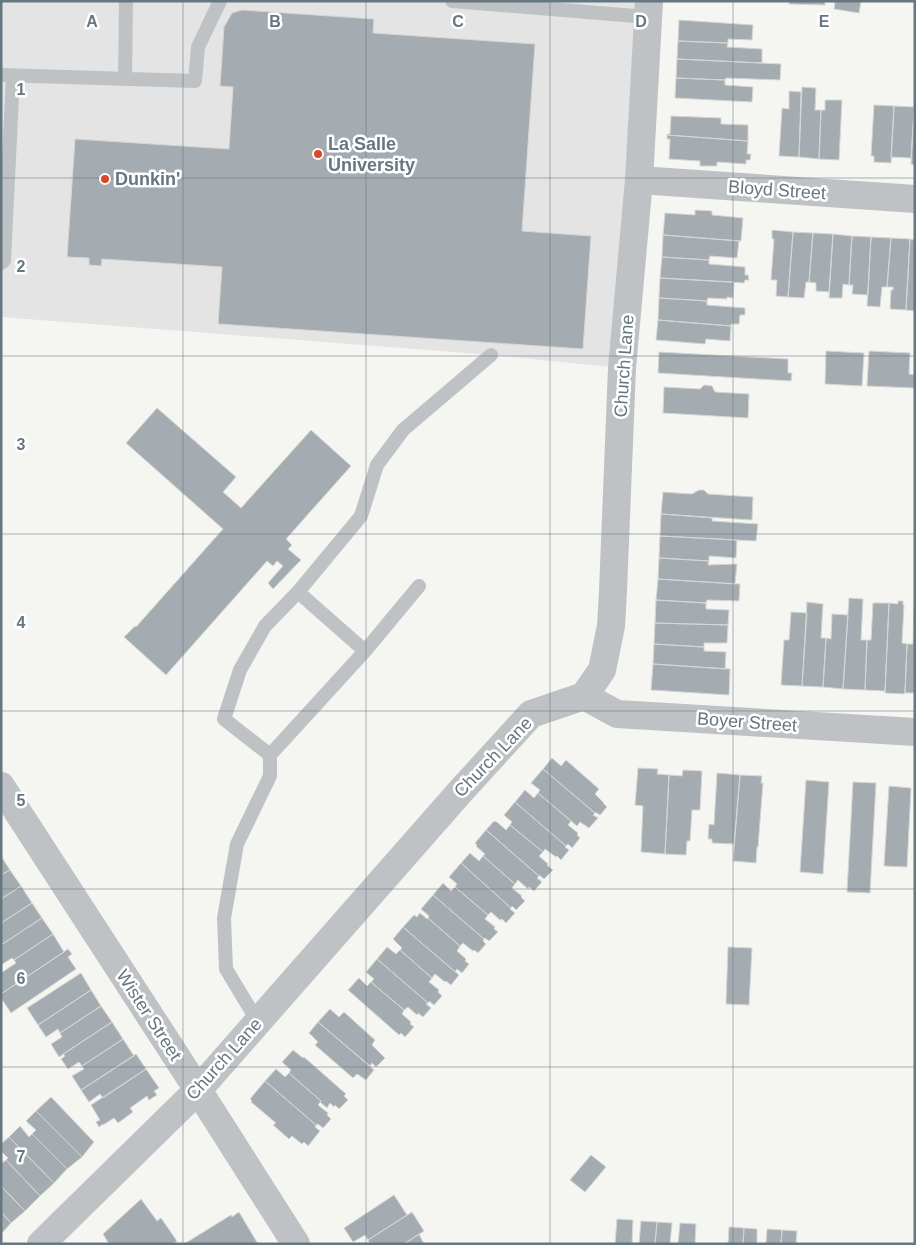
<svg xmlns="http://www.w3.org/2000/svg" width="916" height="1245" viewBox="0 0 916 1245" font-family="Helvetica,sans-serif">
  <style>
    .built { fill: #e3e4e3 }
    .building { fill: #a4acb1; stroke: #d6d6d4 }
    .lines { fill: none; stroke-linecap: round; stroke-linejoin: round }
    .service { stroke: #bec2c5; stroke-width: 14 }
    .minor { stroke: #bec2c5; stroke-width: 28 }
    .grid { fill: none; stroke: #667781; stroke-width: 1; stroke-opacity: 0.55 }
    .poi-dot { fill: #d9482e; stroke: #fff; stroke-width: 2 }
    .labels { text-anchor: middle; stroke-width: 5; stroke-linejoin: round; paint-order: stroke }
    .poi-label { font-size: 18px; font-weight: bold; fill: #667781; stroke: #fff; text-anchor: start }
    .street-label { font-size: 18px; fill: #667781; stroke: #fff }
    .grid-label { font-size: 16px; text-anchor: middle; font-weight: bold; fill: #667781; stroke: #fff; stroke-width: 5; stroke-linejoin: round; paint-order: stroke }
  </style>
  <rect width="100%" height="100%" fill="#f5f5f2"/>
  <!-- built -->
  <path class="built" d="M1,1H645L622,368L491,355L1,317Z"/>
  <!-- building -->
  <path class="building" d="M789,1H825V5L789,4Z
    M835,1H861L859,13L834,9Z
    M242,10L374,19L373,33L535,44L522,231L591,236L583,349L218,324L222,267L102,259L101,266L89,265V258L67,257L75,139L229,149L233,87L220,86L224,27L232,13Z
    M679,20L753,25L752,40L728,39V43L678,41Z
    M678,41L728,43L727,47L762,49V63L677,59Z
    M677,59L781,64L780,80L726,78L725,80L676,78Z
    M676,78L725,80V85L753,87L752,102L675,98Z
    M802,87L816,88L815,110H821L819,159L799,157Z
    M789,91L801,92L799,157L779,156L782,108L789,109Z
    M825,100H842L839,160L819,159L821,110H825Z
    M915,100V165L911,164Z
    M874,105L894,106L891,163L874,162V156H871Z
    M894,106L914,107L911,158L891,157Z
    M671,116L721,118V124L748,125V141L667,135V134H670Z
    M667,135L748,141L747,154H751L750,160H746V164L717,162V166H700V161L669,159L670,139H667Z
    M695,210L712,211V215L743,218L741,241L663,235L665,213L695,215Z
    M772,230L793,232L788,297L776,296L777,280H771L774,239H772Z
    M793,232L813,233L809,282H806L804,298L788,297Z
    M813,233L833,234L829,292L816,291V283L809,282Z
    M833,234L852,236L849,285L843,284L842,298H829Z
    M663,235L739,241L737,258L710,256L709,260L662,257Z
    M852,236L871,237L868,295L852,294L853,285H849Z
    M871,237L891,238L887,287H882L880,307L867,306Z
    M891,238L910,239L906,310L890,309L891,290H893V287H887Z
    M910,239L915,240V311L906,310Z
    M662,257L709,260V264L745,267V275H748L749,280H745L744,283L660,278Z
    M660,278L734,282L733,298L727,297V299L708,298L707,301L659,298Z
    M659,298L707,301V305L745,308V315H740L739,324H731V326L658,320Z
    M658,320L731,326L730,341L706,339L705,344L656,340Z
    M826,351L864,353L862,386L825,384Z
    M869,351L910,353L909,374L915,375V388L867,386Z
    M659,352L788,359V373H792L791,381L658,373Z
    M704,385L712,386L715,392L749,394L748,418L663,413L664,387L700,389Z
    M157,408L236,477L223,492L241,508L311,430L351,466L286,539L292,545L288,549L301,560L273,589L268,583L283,566L277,561L273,566L267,561L166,675L124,637L135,626L136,627L223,529L126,443Z
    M699,490H704L708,494L753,497L752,520L661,514L663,492L692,494Z
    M661,514L712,518V521L758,524L756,541L660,536Z
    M660,536L737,540L736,558L709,556V561L659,558Z
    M659,558L709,561L708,565L737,564L735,584L658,579Z
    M658,579L740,584L739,601L707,600L706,603L656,600Z
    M849,598L863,599L861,640H867L865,690L843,689Z
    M656,600L706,603V609L729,610L728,625L655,623Z
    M898,601H903V605H904L902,643L907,644L905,693L903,694L885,693L889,603L898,604Z
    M807,602L823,604L821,638H826L823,687L802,686Z
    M873,603H889L885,691L865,690L867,640H871Z
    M914,606L915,693H905L907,644H913Z
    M791,612L807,613L802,686L781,685L784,640H789Z
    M832,614L848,615L843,689L823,687L826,638L831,639Z
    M655,623L728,625L727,643H704V647L654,644Z
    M654,644L704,647V651L726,652L725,669L653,664Z
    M653,664L730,669L729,695L651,690Z
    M552,758L561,766L566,760L599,789L595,794L604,803H603L607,807L600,815L595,812V813L543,769Z
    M638,768L658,769L657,774L669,775L665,854L641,852L643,806L635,805Z
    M543,769L595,813L593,815L598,818L589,828L580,822L577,826L538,793L540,790L531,783Z
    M683,770L702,771L700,810H692L690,841H687L686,855L665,854L669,775L682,776Z
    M717,773L740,775L734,844L712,843V839H708L709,824L714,825Z
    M740,775L762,776L761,783H763L758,847H757L756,863L733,861Z
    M806,780L829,782L823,874L800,872Z
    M853,782L876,783L870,893L847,892Z
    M889,786L911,788L907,867L884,866Z
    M525,790L534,798L538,793L571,821L568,825L578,833L577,835L580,838L572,848L568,844L566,846L515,802Z
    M515,802L566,846L565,847L569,850L561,860L557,856L556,857L545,849L543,852L510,825L512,822L504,815Z
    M494,821L496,822H497L506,830L510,825L543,852L539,856L548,864L547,865L553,870L544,879L539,875V876L486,830Z
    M486,830L539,876L537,878L542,882L534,891L529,887L528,889L518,880L515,884L483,856L485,854L476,846L477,845L475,843Z
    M470,853L479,861L483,856L515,884L512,888L522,896L521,897L525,901L516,910L512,906L511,908L461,863Z
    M1,856L10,870L1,875Z
    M461,863L511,908L510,909L515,913L506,923L502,919L500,920L491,912L488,915L455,887L457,884L449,877Z
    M10,870L21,886L1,899V875Z
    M443,883L451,891L455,887L488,915L485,919L495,927L494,929L498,932L489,941L485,938L484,939L433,895Z
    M21,886L32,903L1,923V899Z
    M433,895L484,939L483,941L486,944L478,953L474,950L473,951L463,943L460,946L428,918L429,916L421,909Z
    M32,903L42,918L1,945V923Z
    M420,913L427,919L428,918L460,946L457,951L466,959L465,961L469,964L462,973L457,969L455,972L403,927L414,915L417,917Z
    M42,918L53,934L14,960L12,958L1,965V945Z
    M403,927L459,975L451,985L446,981L445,982L435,974L432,978L400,950L402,948L393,939Z
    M53,934L64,952L1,994V973L16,963L14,960Z
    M387,947L396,954L400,950L432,978L429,982L439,990L438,992L442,996L434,1005L429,1001L428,1003L377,959Z
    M728,947L752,948L749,1005L726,1004Z
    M68,949L72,954L68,957L76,969L11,1013L1,998V994Z
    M377,959L428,1003L426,1004L431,1008L423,1017L418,1013L417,1015L408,1007L404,1010L371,982L374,979L366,972Z
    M81,973L91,990L38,1025L27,1008Z
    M359,978L367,986L371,982L404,1010L402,1014L411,1022L410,1024L414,1027L405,1037L401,1033L399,1035L348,990Z
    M91,990L101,1006L60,1033L58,1029L46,1037L38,1025Z
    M101,1006L112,1022L59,1057L51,1044L62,1037L60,1033Z
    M330,1009L339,1017L344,1012L375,1040L372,1045L385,1058L376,1067L372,1063L370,1066L318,1022Z
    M112,1022L123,1039L82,1066L79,1062L68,1069L61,1059L65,1056L63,1054Z
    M318,1022L374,1070L366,1080L357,1074L353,1078L315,1045L318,1042L309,1033Z
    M123,1039L134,1056L81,1090L72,1076L84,1069L82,1066Z
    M293,1050L303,1058L304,1057L346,1094L344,1096L348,1100L339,1109L335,1105L334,1107L330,1103L327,1108L320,1102L321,1101L289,1073L291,1070L282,1062Z
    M136,1054L146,1069L103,1098L100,1094L89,1102L81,1090Z
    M146,1069L159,1088L154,1091L157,1095L149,1100L147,1096L130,1108L133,1112L118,1123L114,1118L103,1125V1124L99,1127L96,1122L100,1120L91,1105Z
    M276,1069L285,1077L289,1073L321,1101L318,1105L328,1113L327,1115L331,1119L323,1128L318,1124L316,1125L265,1081Z
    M265,1081L316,1125L315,1127L320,1131L308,1146L304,1142L302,1144L292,1136L289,1139L273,1125L276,1123L251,1102L252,1101L250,1099Z
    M51,1097L94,1142L82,1157L36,1111Z
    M36,1111L82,1157L67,1169L32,1134L36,1130L26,1121Z
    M20,1126L29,1137L32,1134L67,1169L54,1183L9,1137Z
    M9,1137L54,1183L40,1196L6,1160L8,1158L1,1151V1144Z
    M591,1155L606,1167L585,1192L570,1180Z
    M6,1160L40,1196L25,1211L1,1186V1162L2,1163Z
    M1,1186L25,1211L11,1223L1,1212Z
    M394,1195L407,1215L368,1240L365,1235L353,1242L344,1228Z
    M141,1199L157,1221L161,1218L177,1241L173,1244H109L103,1234Z
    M1,1212L11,1223L1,1234Z
    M239,1212L258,1244H184L231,1215L232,1217Z
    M412,1212L424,1231L404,1244H370L368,1240Z
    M617,1219L633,1220L632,1244H615Z
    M641,1221L657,1222L655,1244H639Z
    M657,1222L672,1223L670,1244H655Z
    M680,1223L696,1224L695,1244H678Z
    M729,1227L744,1228L743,1244H728Z
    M744,1228L757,1229V1244H743Z
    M767,1229L782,1230L781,1244H766Z
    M782,1230L797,1231L796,1244H781Z
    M419,1234L424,1244H404Z"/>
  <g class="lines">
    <!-- service -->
    <path class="service" d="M452,1L648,17
      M1,75L195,81L198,47L220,1
      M125,79L126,1
      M1,263L4,261L13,76
      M298,592L265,626L240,670L224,719L270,755L365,651L298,592L361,516L377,465L403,430L491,355
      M365,651L419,586
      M258,1022L226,969L224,918L237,844L270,776V755"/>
    <!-- minor -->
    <path class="minor" d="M639,180L915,199
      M584,696L617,714L915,732
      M1,786L198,1090L296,1244
      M41,1244L198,1090L459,793L531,714L584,696L602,670L611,626L613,591L622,368L639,180L649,1"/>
  </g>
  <!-- grid -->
  <path class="grid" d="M183,1V1244M366,1V1244M550,1V1244M733,1V1244M1,178H915M1,356H915M1,534H915M1,711H915M1,889H915M1,1067H915"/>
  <!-- markers -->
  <g class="poi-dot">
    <circle cx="318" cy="154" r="5"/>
    <circle cx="105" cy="179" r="5"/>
  </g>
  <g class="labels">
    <!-- poi labels -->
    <g class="poi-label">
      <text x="328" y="150">La Salle<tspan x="328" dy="21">University</tspan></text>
      <text x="115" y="185">Dunkin'</text>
    </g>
    <!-- street labels -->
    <g class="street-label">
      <text transform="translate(777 190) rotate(4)" y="6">Bloyd Street</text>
      <text transform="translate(624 366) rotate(-86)" y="6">Church Lane</text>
      <text transform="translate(747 722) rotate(4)" y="6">Boyer Street</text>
      <text transform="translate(493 757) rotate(-46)" y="6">Church Lane</text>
      <text transform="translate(149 1015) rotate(57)" y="6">Wister Street</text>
      <text transform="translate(224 1059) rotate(-48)" y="6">Church Lane</text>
    </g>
  </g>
  <g class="grid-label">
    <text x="92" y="27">A</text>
    <text x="275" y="27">B</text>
    <text x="458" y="27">C</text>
    <text x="641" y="27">D</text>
    <text x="824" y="27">E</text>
    <text x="21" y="95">1</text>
    <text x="21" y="272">2</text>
    <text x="21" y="450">3</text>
    <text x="21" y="628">4</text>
    <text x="21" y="806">5</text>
    <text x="21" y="984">6</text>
    <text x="21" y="1162">7</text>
  </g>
  <!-- border -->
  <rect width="916" height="1245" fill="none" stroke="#667781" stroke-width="5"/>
</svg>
